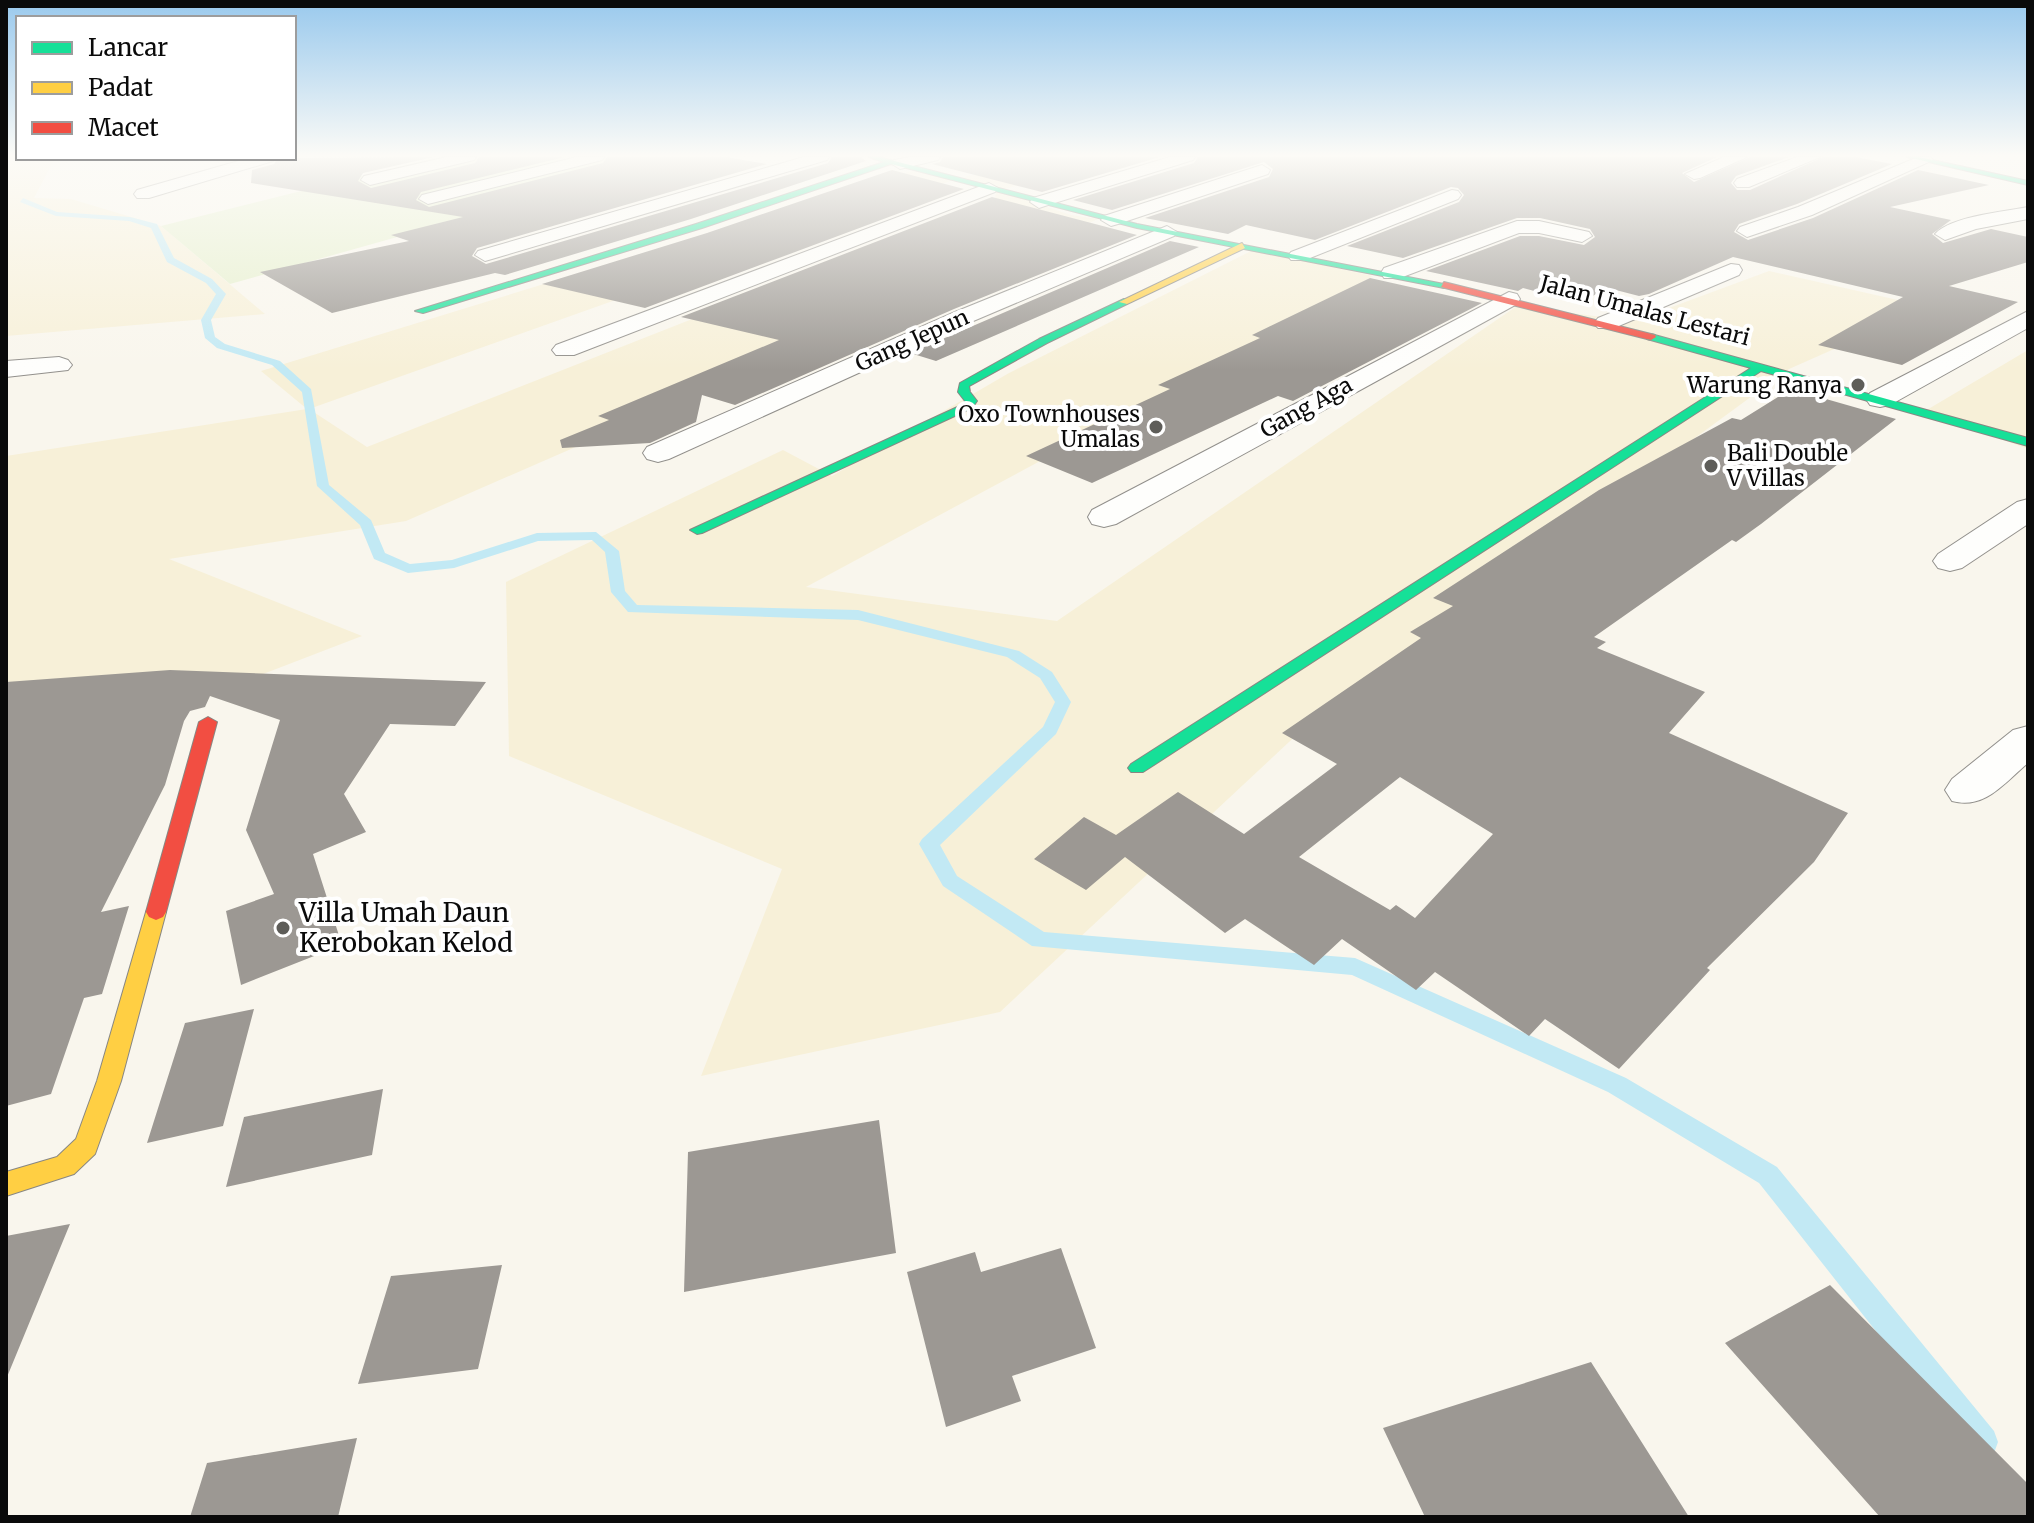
<svg xmlns="http://www.w3.org/2000/svg" width="2034" height="1523" viewBox="0 0 2034 1523" font-family="Merriweather,serif">
  <style>
    .farmland { fill: #f7f0d8; fill-rule: evenodd }
    .green { fill: #e5efcc }
    .lines { fill: none; stroke-linecap: round; stroke-linejoin: round }
    .stream { fill: #c2e9f4; fill-rule: evenodd }
    .building { fill: #9c9893; fill-rule: evenodd }
    .street-casing { stroke: #92908c; stroke-width: 2 }
    .fast-casing { stroke: #888783; stroke-width: 2 }
    .slow-casing { stroke: #888783; stroke-width: 2 }
    .jam-casing { stroke: #888783; stroke-width: 2 }
    .street { fill: #fefefc; fill-rule: evenodd }
    .fast { fill: #16e098; fill-rule: evenodd }
    .slow { fill: #ffcf43; fill-rule: evenodd }
    .jam { fill: #f24e42; fill-rule: evenodd }
    .poi-dot { fill: #5e5d59; stroke: #fff; stroke-width: 3 }
    .labels { text-anchor: middle; stroke-width: 8; stroke-linejoin: round; paint-order: stroke }
    .far-street-label { font-size: 22px; fill: #0a0a0a; stroke: #fff }
    .far-poi-label { font-size: 22px; fill: #0a0a0a; stroke: #fff; text-anchor: end }
    .poi-label { font-size: 26px; fill: #0a0a0a; stroke: #fff; text-anchor: start }
  </style>
  <rect width="100%" height="100%" fill="#f9f6ed"/>
  <!-- farmland -->
  <path class="farmland" d="M6,157L55,158L34,198L71,199L161,226L265,314L6,336Z
    M1038,157H1118L998,191L1071,215L1098,219L406,521L169,559L362,636L206,696L6,710V456L307,409L261,371L915,170L953,180ZM953,180L996,192L995,200L367,447L309,409Z
    M1253,250L1373,276L1133,411L806,587L1057,621L1517,306L1634,321L1769,271L1929,307L1789,369L1319,714L1000,1012L701,1076L782,869L509,756L506,582L783,450L832,476L1009,373Z
    M2028,350V449L1925,411Z"/>
  <!-- green -->
  <path class="green" d="M438,157H682L230,284L161,226Z"/>
  <g class="lines">
    <!-- stream -->
    <path class="stream" d="M23,198L57,212L130,217L157,224L174,258L212,279L226,294L211,320L215,337L225,344L280,361L311,389L329,485L371,520L385,553L410,564L452,560L537,533L596,532L619,551L625,591L637,605L858,610L1019,651L1052,672L1071,702L1056,734L940,845L957,876L1044,932L1355,958L1626,1078L1777,1167L1994,1431L1998,1442L1994,1453L1983,1457L1972,1453L1759,1183L1608,1092L1352,975L1032,946L943,886L919,844L922,839L1043,727L1055,702L1040,678L1007,657L858,620L628,612L611,592L605,552L592,540L538,541L454,568L408,573L374,559L360,525L317,486L302,392L272,365L217,348L205,338L201,320L216,294L206,283L167,262L151,228L129,221L56,216L20,202Z"/>
  </g>
  <!-- building -->
  <path class="building" d="M434,157L363,173L358,181L371,188L475,163L479,157H565L421,192L416,200L429,207L603,163L607,157H726L767,164L477,248L472,256L486,264L828,163L832,157H861L866,161L691,219L505,275L495,273L332,313L260,272L409,241L391,235L463,217L251,183L252,170L274,164L278,158Z
    M943,157H1160L1042,192L932,164L940,162Z
    M1198,157H1717L1682,173L1694,182L1750,157H1789L1736,176L1731,183L1737,190H1750L1823,157H1856L1892,164L1797,204L1739,224L1734,232L1748,240L1813,218L1918,170L1989,185L1890,207L1951,220L1932,234L1943,243L1991,229L2028,237V262L1949,286L2018,302L1902,365L1818,345L1903,297L1733,257L1649,294L1639,296L1608,288L1579,303L1523,288L1518,291L1426,271L1520,236H1539L1584,245L1595,237L1590,229L1540,218H1517L1403,258L1347,246L1459,202L1464,195L1458,188L1451,187L1315,240L1246,225L1228,234L1145,218L1269,177L1273,169L1264,162L1112,210L1073,200L1194,163Z
    M892,170L964,189L645,308L542,284L707,233Z
    M992,197L1137,235L954,309L735,405L702,395L696,422L650,443L562,448L560,440L609,420L598,416L779,340L681,317Z
    M1170,241L1199,247L936,361L910,353Z
    M1370,278L1482,303L1293,401L1278,396L1092,483L1026,456L1170,389L1158,385L1260,338L1252,335Z
    M1791,389L1896,419L1761,524L1736,542L1732,540L1594,637L1606,642L1597,648L1705,692L1669,733L1848,813L1814,862L1707,968L1710,970L1619,1069L1545,1019L1529,1036L1435,972L1416,990L1342,939L1314,965L1245,919L1225,933L1125,857L1086,890L1034,859L1084,817L1116,835L1178,792L1244,834L1337,764L1282,733L1421,638L1410,632L1453,606L1433,598L1599,490L1732,418L1741,420ZM1400,777L1493,834L1415,918L1396,905L1390,910L1299,857Z
    M170,670L486,682L455,726L390,724L344,794L366,832L313,854L342,945L241,985L226,911L274,894L246,830L280,720L210,696L205,707L190,711L184,721L165,785L101,912L129,906L102,994L84,998L51,1094L6,1106V682Z
    M254,1009L223,1126L147,1143L185,1023Z
    M383,1089L372,1155L226,1187L244,1117Z
    M879,1120L896,1253L684,1292L688,1152Z
    M70,1224L7,1377L6,1376V1236Z
    M1061,1248L1096,1348L1012,1376L1021,1401L946,1427L907,1272L975,1252L981,1272Z
    M502,1265L478,1369L358,1384L391,1276Z
    M1830,1285L2028,1484V1517H1880L1725,1343Z
    M1591,1362L1689,1517H1425L1383,1428Z
    M357,1438L338,1517H190L207,1463Z"/>
  <g class="lines">
    <!-- street casing -->
    <g class="street-casing">
      <path id="street" d="M447,157H476L474,160L370,185L361,180L364,176Z
        M577,157H604L602,160L428,204L419,199L422,195Z
        M804,157H829L827,160L492,259L485,261L475,255L478,251Z
        M910,157H940L938,160L900,169L892,164L894,160Z
        M1170,157H1195L1193,160L1045,206L1039,208L1030,202L1033,198Z
        M1724,157H1747L1700,178L1694,179L1685,174Z
        M1797,157H1820L1749,187H1737L1734,183L1737,179Z
        M1918,157H1931L1933,160L1812,215L1747,237L1737,231L1740,227L1798,207Z
        M249,158H275L273,161L149,198H137L134,194L137,190Z
        M1262,165L1270,170L1268,174L1118,224L1111,226L1101,220L1104,216Z
        M989,183L998,188L995,192L574,355H556L552,350L556,345Z
        M1452,190L1458,191L1461,195L1458,199L1305,260H1291L1288,256L1291,252Z
        M2028,207V219L1976,229L1945,240L1935,234C1951,216 2004,212 2028,207Z
        M1517,221H1539L1589,232L1592,236L1582,242L1539,233H1519L1400,278H1384L1381,273L1384,268Z
        M1167,226L1177,232L1174,236L971,322L669,459L658,462L647,459L643,453L647,447L955,312Z
        M1731,264L1739,265L1742,270L1739,275L1614,328H1598L1594,323L1598,318Z
        M1509,292L1517,294L1520,299L1517,304L1116,524L1104,527L1092,524L1088,517L1092,510Z
        M2028,311V328L1890,405L1880,407L1870,405L1866,399L1870,393Z
        M59,357L68,360L72,365L68,370L6,377V361Z
        M2028,499V524L1962,568L1950,571L1938,568L1933,561L1938,554L2017,502Z
        M2028,726V763C2004,783 1985,810 1952,801L1945,790L1952,779L2013,730Z"/>
    </g>
    <!-- fast casing -->
    <g class="fast-casing">
      <path id="fast" d="M869,157H879L1137,224L1449,285L1444,288L1137,228L891,164L702,228L423,313L415,311L696,224L884,162Z
        M1907,157H1919L2028,181V185Z
        M1124,299L1127,300V304L1047,343L969,386L970,392L977,401L972,408L702,533L697,534L690,530L964,404L965,401L958,392L960,383L1039,339Z
        M1651,334L2028,438V446L1761,371L1143,772H1131L1128,768L1131,764L1751,368L1647,339V335Z"/>
    </g>
    <!-- slow casing -->
    <g class="slow-casing">
      <path id="slow" d="M1242,243L1245,248L1127,304L1119,302Z
        M156,904L163,907L166,912L121,1081L95,1154L74,1174L6,1196V1172L57,1157L76,1139L97,1081L146,912L149,907Z"/>
    </g>
    <!-- jam casing -->
    <g class="jam-casing">
      <path id="jam" d="M1444,282L1655,335L1656,337L1651,340L1441,287Z
        M208,717L217,722L166,912L163,917L156,920L149,917L146,912L199,722Z"/>
    </g>
    <!-- street -->
    <use href="#street" class="street"/>
    <!-- fast -->
    <use href="#fast" class="fast"/>
    <!-- slow -->
    <use href="#slow" class="slow"/>
    <!-- jam -->
    <use href="#jam" class="jam"/>
  </g>
  <!-- sky -->
  <linearGradient id="sky" x2="0" y2="1"><stop stop-color="#99c9ed"/><stop offset="0.42" stop-color="#fcfbf7"/><stop offset="1" stop-color="#fcfbf7" stop-opacity="0"/></linearGradient>
  <rect width="2034" height="370" fill="url(#sky)"/>
  <!-- markers -->
  <g class="poi-dot">
    <circle cx="1858" cy="385" r="8"/>
    <circle cx="1156" cy="427" r="8"/>
    <circle cx="1711" cy="466" r="8"/>
    <circle cx="283" cy="928" r="8"/>
  </g>
  <g class="labels">
    <!-- far-street labels -->
    <g class="far-street-label">
      <text transform="translate(1645 310) rotate(15)" y="8">Jalan Umalas Lestari</text>
      <text transform="translate(912 340) rotate(-24)" y="8">Gang Jepun</text>
      <text transform="translate(1306 407) rotate(-29)" y="8">Gang Aga</text>
    </g>
    <!-- far-poi labels -->
    <g class="far-poi-label">
      <text x="1842" y="393">Warung Ranya</text>
      <text x="1140" y="422">Oxo Townhouses<tspan x="1140" dy="25">Umalas</tspan></text>
      <text x="1727" y="461" text-anchor="start">Bali Double<tspan x="1727" dy="25">V Villas</tspan></text>
    </g>
    <!-- poi labels -->
    <g class="poi-label">
      <text x="299" y="922">Villa Umah Daun<tspan x="299" dy="30">Kerobokan Kelod</tspan></text>
    </g>
  </g>
  <!-- border -->
  <rect width="2034" height="1523" fill="none" stroke="#0a0a0a" stroke-width="16"/>
  <!-- legend -->
  <rect x="16" y="16" width="280" height="144" fill="#ffffff" stroke="#9d9d9d" stroke-width="2"/>
  <rect x="32" y="42" width="40" height="12" fill="#16e098" stroke="#9d9d9d" stroke-width="2"/>
  <text x="88" y="56" font-size="24" fill="#0a0a0a">Lancar</text>
  <rect x="32" y="82" width="40" height="12" fill="#ffcf43" stroke="#9d9d9d" stroke-width="2"/>
  <text x="88" y="96" font-size="24" fill="#0a0a0a">Padat</text>
  <rect x="32" y="122" width="40" height="12" fill="#f24e42" stroke="#9d9d9d" stroke-width="2"/>
  <text x="88" y="136" font-size="24" fill="#0a0a0a">Macet</text>
</svg>
